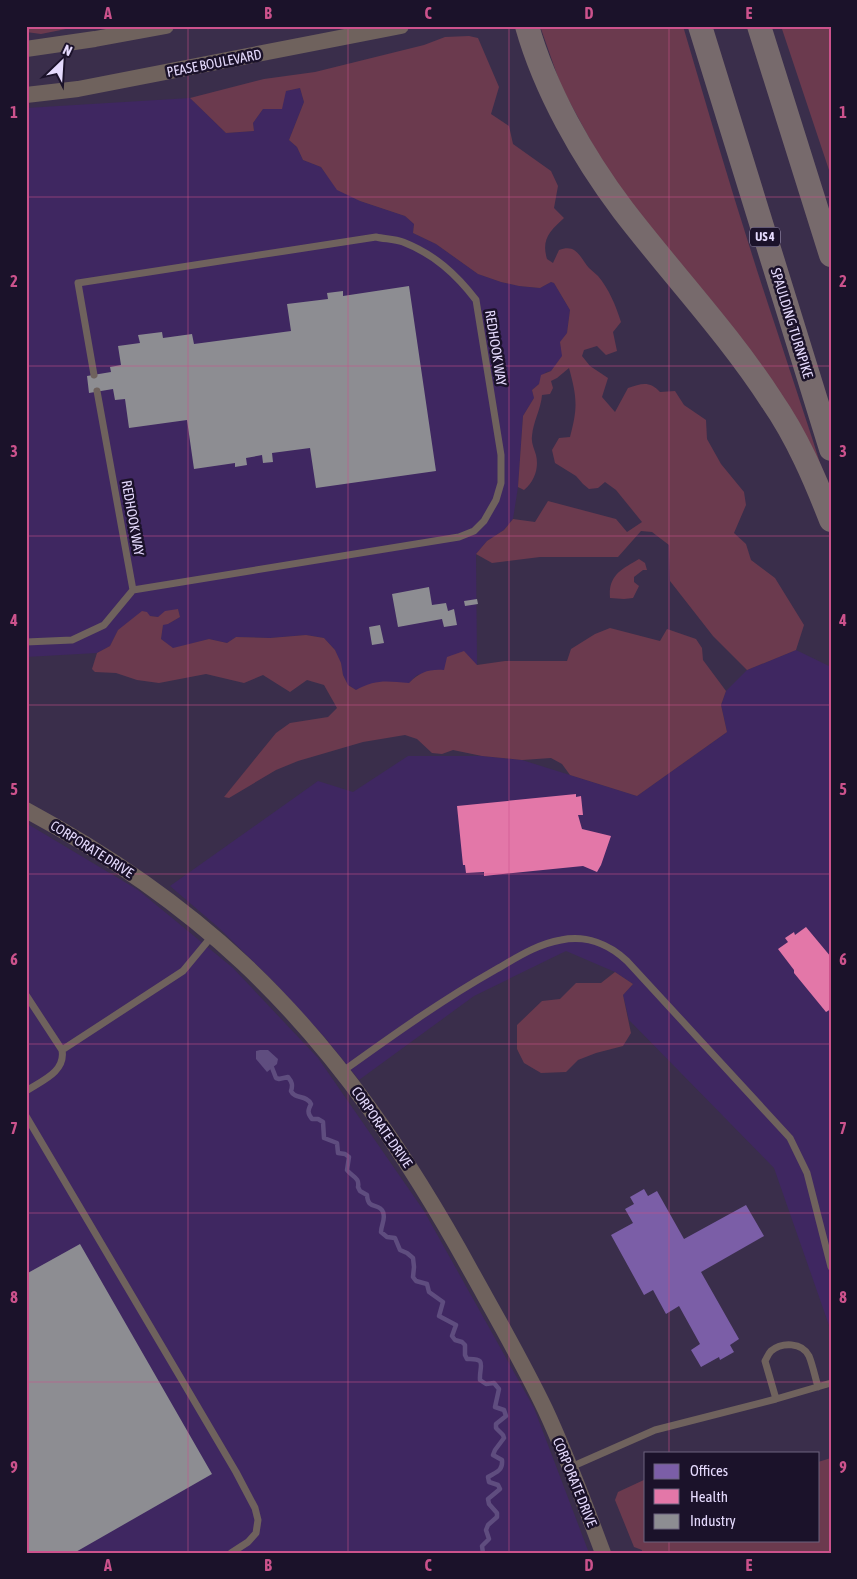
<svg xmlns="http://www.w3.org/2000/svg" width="857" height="1579" viewBox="0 0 857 1579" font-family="'Asap Condensed',sans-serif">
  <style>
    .built { fill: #3f2761 }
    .green { fill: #6b3a4e }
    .water { fill: #5f4d7f }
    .offices { fill: #7b5ea7 }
    .health { fill: #e377a8 }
    .industry { fill: #8d8d92 }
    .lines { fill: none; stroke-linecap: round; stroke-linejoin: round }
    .stream { stroke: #5f4d7f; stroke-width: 4.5 }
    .service { stroke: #6f625d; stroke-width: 7 }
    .tertiary { stroke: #6f625d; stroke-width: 16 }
    .motorway { stroke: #776a6c; stroke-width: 24 }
    .grid { fill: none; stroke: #cc528c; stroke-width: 1; stroke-opacity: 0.55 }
    .labels { text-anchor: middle; stroke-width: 5; stroke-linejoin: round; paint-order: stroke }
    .shield { fill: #1b122a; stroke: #a89ebe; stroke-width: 1 }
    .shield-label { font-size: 12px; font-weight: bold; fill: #e5dafd }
    .street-label { font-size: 14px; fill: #e5dafd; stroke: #1b122a }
    .neatline { fill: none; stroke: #cc528c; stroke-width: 2 }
    .grid-label { font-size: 16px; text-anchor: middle; font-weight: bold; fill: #cc528c }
  </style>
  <rect width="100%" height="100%" fill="#3a2e4b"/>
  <!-- built -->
  <path class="built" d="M300,88L304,102L289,140L297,147L303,160L321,167L325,173L360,201L405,216L414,224L413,233L436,244L478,274L501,282L519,286L540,288L551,282L554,283L570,310L567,333L560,343L563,356L551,371L546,372L539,384L532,390L534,398L523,416L518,487L513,519L504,530L487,541L476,554L477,665L417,675L409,683L356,690L348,685L343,675L340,663L335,650L324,638L306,635L270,638L236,637L227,643L209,639L173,649L161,639L163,624H168L180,617L178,609L158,617L150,616L118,630L110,646L97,653L26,657V108L190,98L226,133L254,131L253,123L263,109L286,91Z
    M796,650L829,666L831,668V1331L774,1168L629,1020L623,995L633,984L615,972L566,951L474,996L359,1080L326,1039L273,981L219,928L170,886L318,781L353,792L408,756H482L522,760L637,796L727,732L721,705L726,691L747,670Z
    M26,823L138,890L233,968L318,1058L424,1211L534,1408L589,1553H26Z"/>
  <!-- green -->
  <path class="green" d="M26,26H81L41,34L26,32Z
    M540,26H683C713,128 743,230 777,331C793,381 810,430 825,479L614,184L561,86Z
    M781,26H831V176Z
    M469,36L478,38L499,87L491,114L509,126L513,144L551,171L558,186L554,208L564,218C550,231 541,239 547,259L553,263L559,250C577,243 580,258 589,268C592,271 595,273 598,276C609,289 616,306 621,322L613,332L617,351L606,355L597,346L584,350L582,356L590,366L608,378L602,397L615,412L628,388C642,383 650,381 660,392L675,391L684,405L706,420L707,439L721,464L744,492L746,505L734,533L746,544L751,560L775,578L804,625L796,650L747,670L713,636L670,581L669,545L652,532L641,531L618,557H540L492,563L476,554L487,541L504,530L513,519L535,522L548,501L616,519L627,532L642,522L616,490L605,482L598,488L589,489L583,484L576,476L555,463L552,450L559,438L570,437C578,408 577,397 569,368L557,378L551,381L553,388L550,394L542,395C541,409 533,422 532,436C531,443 534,448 536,455C539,467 535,481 524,490L518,487L523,416L534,398L532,390L539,384L541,375L551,371L562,356L560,342L567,333L570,310L554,283L551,282L540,288L519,286L501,282L478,274L436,244L413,233L414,224L405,216L360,201L337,190L321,167L303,160L297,147L289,140L304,102L300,88L286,91L282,109H263L253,123L254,131L226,133L190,98L264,79L315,72L424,45L445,37Z
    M639,559L645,563L647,570H643L634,577V582L639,586L633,598L624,599L610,598C608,575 622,569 639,559Z
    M178,609L180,617L168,624L163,625L161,639L173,648L209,639L227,643L236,637L270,638L306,635L324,638L335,650L341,663L343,675L348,685L356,690C375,679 387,681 409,683C420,672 429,669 444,670L447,657L464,651L477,665L505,661H567L571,649L595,634L610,628L660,641L667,629L696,639L702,648L703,660L726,691L721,705L727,732L637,796L570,775L562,764L551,758L522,760L482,756L453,750L442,754L432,753L417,739L405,735L363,742L298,761L276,770L229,798L224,797L276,733L290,723L328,717L337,708L324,685L307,680L290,692L263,675L244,683L206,674L159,683L137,680L116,673L95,672L92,669L97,653L110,646L118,630L142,611L147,612L150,616L158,617L165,611Z
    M615,972L633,984L623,995L631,1033L623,1046L596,1053L578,1060L566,1072L541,1073L524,1063L517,1049V1025L542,1001L560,999L576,983H601Z
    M831,1458V1553H642V1550L634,1547L615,1500L618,1492L646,1479V1540H818V1462Z"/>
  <!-- water -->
  <path class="water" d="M260,1050H268L278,1059L277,1064L267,1072L256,1059V1051Z"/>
  <!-- offices -->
  <path class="offices" d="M644,1189L648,1196L657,1191L684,1239L746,1205L764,1236L701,1272L739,1339L730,1345L734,1352L720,1360L719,1357L701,1367L691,1350L700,1344L679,1306L666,1314L653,1290L644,1295L611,1235L633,1223L625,1209L634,1204L630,1197Z"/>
  <!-- health -->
  <path class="health" d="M576,794V797L581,796L583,815H578L582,829L611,836L601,865L597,872L583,866L484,876V872L466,873L465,865H463L457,806Z
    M806,927L831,957V1009L826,1012L794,973V970L778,949L788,942L785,938L794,932L795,935Z"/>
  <!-- industry -->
  <path class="industry" d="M409,286L436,471L316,488L310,448L272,453L273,462L263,463L262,455L246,458L247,465L235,467V463L194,469L187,420L129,428L125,399L115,400L113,389L89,393L87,376L111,372L110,367L121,365L118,346L140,343L138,335L162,332L163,338L192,334L194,344L291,331L287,304L328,299L327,293L343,291V296Z
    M429,587L432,605L446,603L448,611L454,609L457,625L444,627L442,619L398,627L392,594Z
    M477,599L478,604L465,606L464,601Z
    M380,625L384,643L372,645L369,627Z
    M80,1244L212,1474L74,1553H26V1274Z"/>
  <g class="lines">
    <!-- stream -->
    <path class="stream" d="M271,1065L276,1078L279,1079L288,1077C292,1082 293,1085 291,1091C295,1100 306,1094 311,1104C308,1110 307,1113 312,1119H318L323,1122L324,1138L337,1143L338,1153L345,1154L349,1157L347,1170C352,1177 360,1177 358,1187L360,1191L367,1195C368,1211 379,1202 383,1212C386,1219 381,1225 381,1232L387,1237L395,1238L400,1250L407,1253L413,1258L414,1267L413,1277L416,1281L427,1284L429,1292L443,1302L439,1316L456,1325L452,1336L455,1340L462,1342L465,1345V1355L467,1359C488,1358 479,1366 480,1380L486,1384L494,1383L499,1389L495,1407L504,1410L506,1416L496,1424V1428L503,1435L504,1438L495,1450L493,1455L502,1460C503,1471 496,1472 488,1477L489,1482L498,1485L500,1489L488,1499L489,1504L497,1513V1517L488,1525L486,1530L489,1539L482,1546L483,1553"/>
    <!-- service -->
    <path class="service" d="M97,391L133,590
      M26,642L72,640L104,625L133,590L459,537L474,531L484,521L496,500L501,483V455L476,300C456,274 434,254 403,242C394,239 384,239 376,237L78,283L94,375
      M26,995L62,1050C66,1072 41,1081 26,1091
      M62,1050L183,971L212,936
      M343,1071C393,1035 442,1000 495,970C516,958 537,944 561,940C586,935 609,944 627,961L790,1138L807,1173L831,1267
      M26,1116L176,1370L236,1472L255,1508L258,1520L256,1533L248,1542L231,1553
      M776,1399L765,1361C767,1358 768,1354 771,1351C782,1342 802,1342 809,1356C813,1366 815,1377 818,1387
      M571,1467L655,1430L776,1399L831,1383"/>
    <!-- tertiary -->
    <path class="tertiary" d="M26,49L95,39L166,26
      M26,95L78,89L401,26
      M26,810C104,852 178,902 243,963C338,1052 410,1160 472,1273C497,1318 523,1363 545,1409C567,1456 585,1505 603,1553"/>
    <!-- motorway -->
    <path class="motorway" d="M527,26C545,90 583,157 623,210C672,274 728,333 772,401C797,437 815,479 831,520
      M700,26L831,449
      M759,26L831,255"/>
  </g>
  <!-- grid -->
  <path class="grid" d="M188,26V1553M348,26V1553M509,26V1553M669,26V1453M26,197H831M26,366H831M26,536H831M26,705H831M26,874H831M26,1044H831M26,1213H831M26,1382H831M669,1540V1553"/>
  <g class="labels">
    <!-- shield labels -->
    <rect class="shield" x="750" y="227.5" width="30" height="19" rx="4"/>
    <g class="shield-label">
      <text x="765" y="241">US 4</text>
    </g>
    <!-- street labels -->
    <g class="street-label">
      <text transform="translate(214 63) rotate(-11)" y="5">PEASE BOULEVARD</text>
      <text transform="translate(792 323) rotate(73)" y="5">SPAULDING TURNPIKE</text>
      <text transform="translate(496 348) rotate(81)" y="5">REDHOOK WAY</text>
      <text transform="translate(133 518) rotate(80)" y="5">REDHOOK WAY</text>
      <text transform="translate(92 849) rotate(32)" y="5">CORPORATE DRIVE</text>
      <text transform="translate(382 1127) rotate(55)" y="5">CORPORATE DRIVE</text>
      <text transform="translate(575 1482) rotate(68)" y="5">CORPORATE DRIVE</text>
    </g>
  </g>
  <!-- border -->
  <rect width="857" height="1579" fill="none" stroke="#1b122a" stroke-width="55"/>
  <!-- legend -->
  <rect x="644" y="1452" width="175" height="90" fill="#1b122a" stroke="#6c627e"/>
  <rect x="654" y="1464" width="25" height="15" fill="#7b5ea7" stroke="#6c627e"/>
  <text x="690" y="1476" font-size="15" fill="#e5dafd">Offices</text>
  <rect x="654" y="1489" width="25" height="15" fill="#e377a8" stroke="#6c627e"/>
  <text x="690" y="1502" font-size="15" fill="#e5dafd">Health</text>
  <rect x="654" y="1514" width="25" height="15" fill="#8d8d92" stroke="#6c627e"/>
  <text x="690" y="1526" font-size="15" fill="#e5dafd">Industry</text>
  <!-- north arrow -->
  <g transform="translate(62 62) rotate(25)" stroke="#1b122a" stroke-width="4" paint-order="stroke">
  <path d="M0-4L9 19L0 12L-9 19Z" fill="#e5dafd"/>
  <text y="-8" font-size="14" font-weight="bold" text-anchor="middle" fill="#e5dafd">N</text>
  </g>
  <rect x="28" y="28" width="802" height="1524" class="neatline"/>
  <g class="grid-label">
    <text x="108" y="19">A</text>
    <text x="268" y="19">B</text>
    <text x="428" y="19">C</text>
    <text x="589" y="19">D</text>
    <text x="749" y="19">E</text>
    <text x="14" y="118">1</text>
    <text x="843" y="118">1</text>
    <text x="14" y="287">2</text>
    <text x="843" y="287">2</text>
    <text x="14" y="457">3</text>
    <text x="843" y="457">3</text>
    <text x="14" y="626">4</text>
    <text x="843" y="626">4</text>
    <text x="14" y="795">5</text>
    <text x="843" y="795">5</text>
    <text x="14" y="965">6</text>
    <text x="843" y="965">6</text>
    <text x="14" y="1134">7</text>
    <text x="843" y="1134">7</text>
    <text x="14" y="1303">8</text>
    <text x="843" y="1303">8</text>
    <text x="14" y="1473">9</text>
    <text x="843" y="1473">9</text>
    <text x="108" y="1571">A</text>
    <text x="268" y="1571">B</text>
    <text x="428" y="1571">C</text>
    <text x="589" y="1571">D</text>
    <text x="749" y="1571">E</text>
  </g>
</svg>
